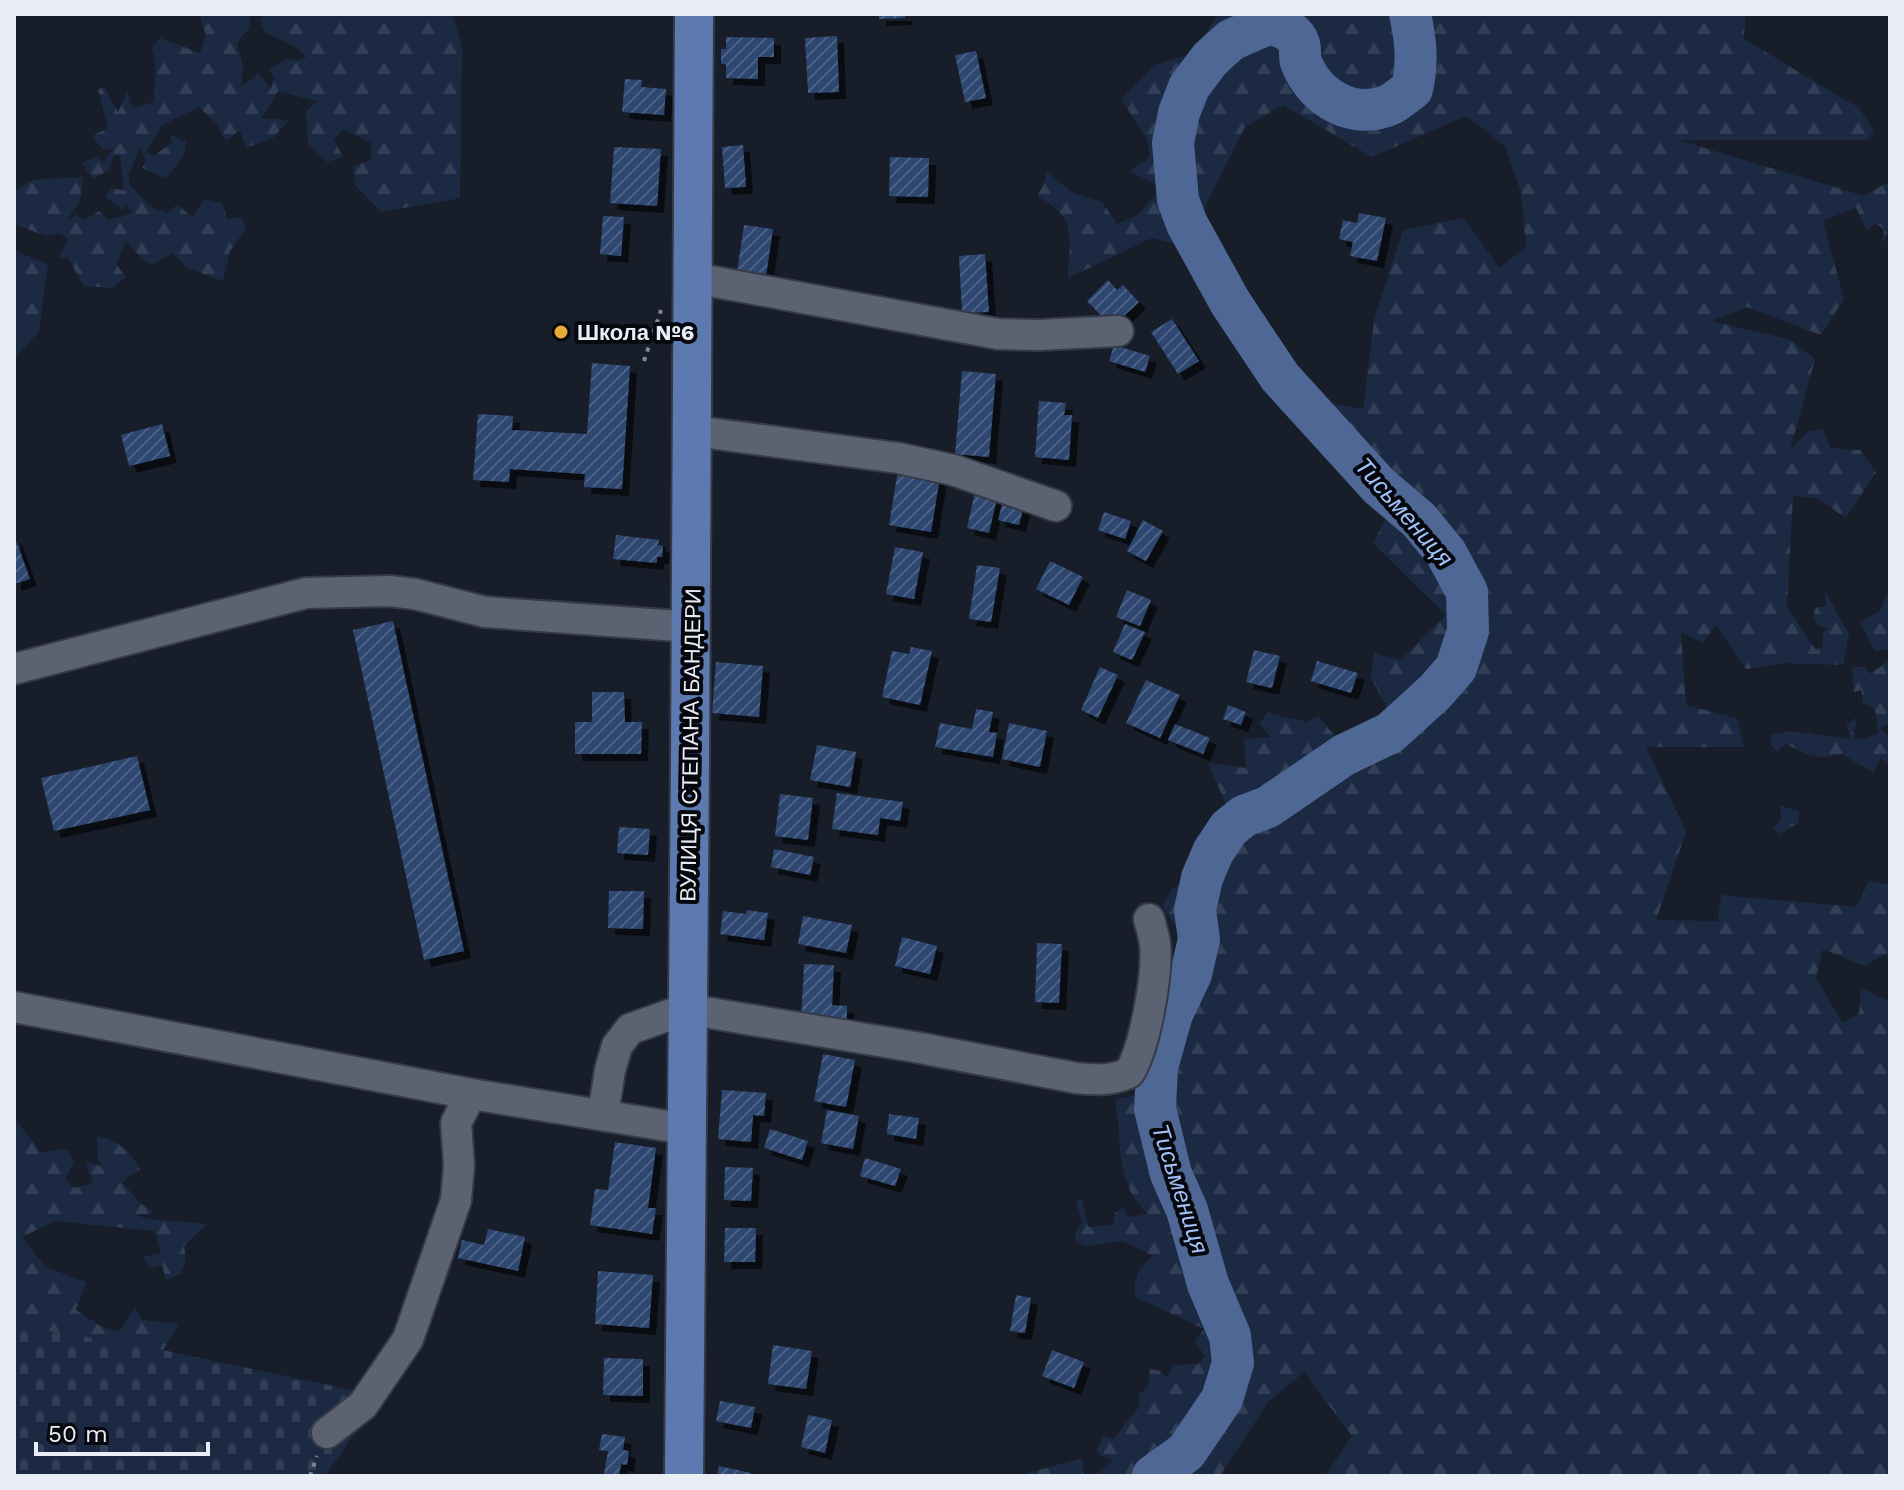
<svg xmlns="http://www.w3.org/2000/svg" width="1904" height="1490" viewBox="0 0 1904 1490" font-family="'Work Sans',sans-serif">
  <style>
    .forest { fill: url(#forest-firs) }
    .cemetery { fill: url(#cemetery-stones) }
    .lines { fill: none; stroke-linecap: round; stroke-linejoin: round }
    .river { stroke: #4e6794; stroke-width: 42 }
    .building { fill: url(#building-hatch); filter: url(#shadow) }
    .minor-casing { stroke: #363a45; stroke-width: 34 }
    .major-casing { stroke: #363a45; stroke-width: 42 }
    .path { stroke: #818791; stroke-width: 4; stroke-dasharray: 4 6; stroke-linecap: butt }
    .minor { stroke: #5b6372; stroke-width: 30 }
    .major { stroke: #5c7ab0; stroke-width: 38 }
    .poi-dot { fill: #e5ad36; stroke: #06080d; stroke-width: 3 }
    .labels { text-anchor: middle; stroke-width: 8; stroke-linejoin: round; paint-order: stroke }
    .poi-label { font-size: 22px; font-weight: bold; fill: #e8edf6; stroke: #06080d; text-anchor: start }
    .street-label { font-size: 22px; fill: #e8edf6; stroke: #06080d }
    .water-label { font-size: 24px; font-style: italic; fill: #a2c2fa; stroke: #06080d }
  </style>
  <defs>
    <pattern id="forest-firs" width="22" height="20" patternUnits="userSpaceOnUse" patternTransform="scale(2)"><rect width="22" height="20" fill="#1b2942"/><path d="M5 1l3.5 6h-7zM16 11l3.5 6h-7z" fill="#313e55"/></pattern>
    <pattern id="cemetery-stones" width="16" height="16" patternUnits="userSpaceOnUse" patternTransform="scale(2)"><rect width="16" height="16" fill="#1b2942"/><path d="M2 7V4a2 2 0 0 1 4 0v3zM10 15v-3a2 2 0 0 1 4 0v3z" fill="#313e55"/></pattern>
    <pattern id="building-hatch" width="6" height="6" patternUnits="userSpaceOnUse" patternTransform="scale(2)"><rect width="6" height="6" fill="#2e4670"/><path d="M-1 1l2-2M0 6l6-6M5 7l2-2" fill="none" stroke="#4c6185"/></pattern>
    <filter id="shadow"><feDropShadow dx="7" dy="7" stdDeviation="0" flood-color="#0009"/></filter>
  </defs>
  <rect width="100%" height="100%" fill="#171e2a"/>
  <!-- forest -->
  <path class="forest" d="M199,14H251L249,28L237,43L243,66L241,87L258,73L271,89L274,78L269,70L285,59L297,60L307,57L294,46L264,32L260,19L267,14H452L462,46L460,198L381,212L355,185L353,166L371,160V143L343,129L334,140L343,157L327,162L308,144L306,111L317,101L278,91L262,118L289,120L273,138L246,148L240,130L226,141L215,122L199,107L162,125L146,151L153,156L173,142L169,134L186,142L184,156L166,178L142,168L146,161L140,147L129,174V184L151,207L167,213L178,204L192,218L204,199L222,203L227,219L241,217L246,228L230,251L223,281L187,268L173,253L151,265L142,259L126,240L116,264L126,277L112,288L84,286L68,258L59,257L68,239L60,233L46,236L14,224V191L32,180L83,177L80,201L66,221L77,215L83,220L99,211L108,220L133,213L127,204L122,209L105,197L111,189L124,190L120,155L113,156L109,170L93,179L82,163L98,156L103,162L114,148L103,150L92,136L108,128L98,90L104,86L118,112L128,91L132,108L154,102C154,80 158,70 152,48L160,38L200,53L206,35Z
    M1745,14L1744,39L1859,108L1874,131L1867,140H1678L1864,196L1890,181V231L1882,244L1884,229L1876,224L1866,230L1856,207L1823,221L1844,299L1821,335L1747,307L1712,321L1791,340L1815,359L1790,450L1807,432L1823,429L1830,448L1860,450L1876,472L1846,518L1817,498L1793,496L1787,607L1816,650L1823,646V633L1828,628L1820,627L1813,617L1816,607H1826L1825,591L1849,634L1843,665L1784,663L1746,669L1716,625L1703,643L1681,632L1686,705L1737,718L1744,747H1646L1686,832L1656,920L1718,921L1721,895L1856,907L1869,881L1890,885V958L1885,954L1865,966L1823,949L1816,978L1843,1023L1859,1013L1861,988L1890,1002V1476H1325L1352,1436L1304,1372L1268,1402L1220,1476H1084L1097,1473L1113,1460L1102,1457L1097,1451L1103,1436L1113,1439L1140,1406L1138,1395L1148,1387L1150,1369L1160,1371L1167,1377L1173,1365L1198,1364L1205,1356L1195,1341L1204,1329L1135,1297C1134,1274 1138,1270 1153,1256L1123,1241L1084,1246L1076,1240L1075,1232L1082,1223L1076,1201L1082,1199L1088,1227L1113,1225L1115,1213L1123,1207L1127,1217L1147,1214C1141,1206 1132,1197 1129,1188C1117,1161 1121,1129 1115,1100L1172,1086C1175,1045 1179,1019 1136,1001L1137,988L1142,984L1171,981L1201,966L1162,905L1174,887L1214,879L1192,849L1226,804L1208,763L1246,768L1244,739L1271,737L1259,723L1268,713L1307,722L1318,716L1340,742L1391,715L1371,678L1374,653L1401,660L1446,615L1373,543L1385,521L1396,522L1455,598L1475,593L1463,566L1428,521L1314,400L1363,409L1374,320L1403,230L1464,218L1499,268L1526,247L1521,192L1505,146L1466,116L1372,157L1283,105L1245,127L1185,246L1152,238L1068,278C1069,236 1079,219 1037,196L1044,184L1047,172L1073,193L1102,202L1117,224L1138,215L1162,188L1130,171L1150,157L1147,139L1121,99L1155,65L1191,54L1218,15Z
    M14,250L48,265L39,331L14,360Z
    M1888,592L1890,649L1875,651L1860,622L1880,611Z
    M1890,660V728L1888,724L1880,728L1890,737L1888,764L1880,758L1874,773L1842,754C1819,761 1807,755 1786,744L1777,752L1771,745L1770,735L1789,731L1851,739L1846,724L1856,718V725L1853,731L1855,738L1861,740L1878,734L1875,709L1863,703L1861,690L1854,692L1852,667H1865L1870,674Z
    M1780,805L1799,812V824L1790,827L1779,834L1773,827L1781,820Z
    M14,1118L41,1152L67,1149L74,1162L65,1179L74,1188L93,1183L86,1163L102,1166L98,1159L97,1136C118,1140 129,1150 140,1169L122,1182L140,1203L155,1213L135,1215L149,1219L207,1224L184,1246L186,1258L181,1274L166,1280L162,1265L153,1268L142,1257L161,1253L155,1231L55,1221L22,1237L45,1267L86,1282L76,1310L100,1326L119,1332L135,1307L142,1320L179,1324L163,1350L14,1326Z
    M1083,1458V1476H1027L1028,1473Z"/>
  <!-- cemetery -->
  <path class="cemetery" d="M14,1326L134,1344L381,1396L325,1476H14Z"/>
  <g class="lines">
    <!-- river -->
    <path class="river" d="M1153,1476L1186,1452L1222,1399L1233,1363L1230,1336L1208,1284L1187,1210L1171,1174L1155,1109L1157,1067L1172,1014L1191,974L1199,939L1195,910L1202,878L1213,852L1229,828L1244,816L1268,807L1344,755L1390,733L1435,692L1456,668L1468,631L1467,592L1446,553L1419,520L1379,486L1280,377L1230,302L1187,224L1178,200L1173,143L1179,113L1189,87L1210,59L1231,40L1270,23C1282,27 1295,31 1299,44C1301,49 1299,57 1301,62C1315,99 1355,121 1391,104C1398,100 1405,94 1412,89C1418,63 1416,41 1410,14"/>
  </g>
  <!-- building -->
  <path class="building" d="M879,14H905V18L879,19Z
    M837,36L839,92L808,93L805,38Z
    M726,37L774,38V57H758V79L726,78V64H721V49H726Z
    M976,51L986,98L965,102L955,55Z
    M625,79L642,80L641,87L666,89L664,115L622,112Z
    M743,145L746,187L725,188L722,147Z
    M614,147L661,149L657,206L610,203Z
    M890,157L929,158L928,197L889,196Z
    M1359,213L1386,218L1377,261L1350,256L1353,242L1339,239L1343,220L1357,223Z
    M603,216L624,217L621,256L600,254Z
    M744,225L773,229L766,276L737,272Z
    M985,254L989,312L962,313L959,256Z
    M1108,280L1117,290L1123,285L1139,302L1112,327L1087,301Z
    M1172,319L1199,361L1178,374L1151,332Z
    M1114,345L1150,356L1145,372L1109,361Z
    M592,363L630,366L622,489L584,487L585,474L510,469L509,482L473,480L478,414L513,416L512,430L587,434Z
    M962,371L996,374L989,457L955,454Z
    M1039,401L1066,403L1064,415H1072L1069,460L1035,457Z
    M162,424L170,456L129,466L121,435Z
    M898,470L940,477L931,532L889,525Z
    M975,492L997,498L989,533L967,528Z
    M1003,501L1024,505L1019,525L998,520Z
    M1104,512L1131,521L1125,539L1098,530Z
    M1143,520L1163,531L1146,561L1127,551Z
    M14,535L30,579L14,584Z
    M616,535L659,540L658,545L663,546L662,557H657V563L613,559Z
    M895,547L923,552L914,599L886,594Z
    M1050,561L1083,577L1069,605L1036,589Z
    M977,565L1000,568L991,622L969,619Z
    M1127,590L1151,600L1140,626L1116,617Z
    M393,621L464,951L424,960L353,630Z
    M1125,624L1145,632L1132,660L1113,652Z
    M911,647L932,651L920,705L882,697L892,651L909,654Z
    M1254,650L1280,656L1272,688L1246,682Z
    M1317,661L1358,673L1351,693L1311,681Z
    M716,662L763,666L759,717L712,713Z
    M1100,667L1118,675L1098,718L1081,710Z
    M1146,680L1180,695L1160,738L1126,723Z
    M592,692H624L625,722H642L641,754H575V722H592Z
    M1228,705L1246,712L1241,725L1223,719Z
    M976,709L993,712L989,732L997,733L993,757L935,747L940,723L972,729Z
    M1009,723L1047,731L1040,767L1002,759Z
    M1175,724L1210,738L1203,754L1168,740Z
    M817,745L856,752L850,787L810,780Z
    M137,756L150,810L54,831L41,778Z
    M837,793L903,802L900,821L880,818L878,835L832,829Z
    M780,794L813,798L808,840L775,836Z
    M619,827L650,829L648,855L617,853Z
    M774,849L814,857L810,875L771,867Z
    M609,891H644L643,929L608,928Z
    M747,910L768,913L764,940L720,934L723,911L746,914Z
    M803,916L852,925L846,953L798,944Z
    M902,937L937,946L930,974L895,966Z
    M1037,943L1062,944L1059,1003L1035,1002Z
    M804,964L834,965L832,1005L847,1006V1024L801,1022Z
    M823,1054L855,1060L846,1107L814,1101Z
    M722,1090L766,1093L764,1116L753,1115L751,1142L718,1139Z
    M827,1110L859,1116L853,1149L821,1143Z
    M889,1114L919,1118L916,1139L887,1134Z
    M770,1129L808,1141L802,1160L764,1148Z
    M615,1142L656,1148L648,1208H656L652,1234L590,1225L595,1189L608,1190Z
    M865,1158L901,1169L895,1186L860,1176Z
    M725,1167L753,1168L751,1201L724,1200Z
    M725,1228H756L755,1262H724Z
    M488,1229L525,1237L518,1271L458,1258L462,1240L484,1245Z
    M598,1271L653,1275L649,1328L595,1324Z
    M1016,1295L1031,1298L1025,1333L1010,1331Z
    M773,1345L812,1351L806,1389L768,1384Z
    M1052,1350L1084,1362L1074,1388L1042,1376Z
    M604,1358L643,1359V1396L603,1395Z
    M720,1401L755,1407L751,1428L716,1421Z
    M808,1415L832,1420L825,1453L801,1447Z
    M602,1434L625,1437L623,1450L629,1451L627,1465L621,1464L619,1476L604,1474L608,1451L599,1450Z
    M719,1466L751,1473V1476H717Z"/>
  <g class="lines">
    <!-- minor casing -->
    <g class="minor-casing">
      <path id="minor" d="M694,278L998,334L1039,335L1118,331
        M694,431L898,458L953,470L1056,506
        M14,669L306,593L389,591L415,594L485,612L692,627
        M14,1007L471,1094L686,1129
        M603,1115L610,1070L617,1046L630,1029L686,1009L915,1047L1076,1078C1096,1080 1110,1081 1129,1073C1145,1048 1158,974 1155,944C1154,936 1151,927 1149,919
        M327,1433L363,1405L408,1339L456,1200L459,1165L456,1123L471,1094"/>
    </g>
    <!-- major casing -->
    <g class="major-casing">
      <path id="major" d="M684,1476C687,989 694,501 694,14"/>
    </g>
    <!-- path -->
    <path class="path" d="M644,361L661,310
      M310,1476L317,1456"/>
    <!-- minor -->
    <use href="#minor" class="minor"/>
    <!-- major -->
    <use href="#major" class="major"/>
  </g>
  <!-- markers -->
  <circle class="poi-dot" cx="561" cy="332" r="8"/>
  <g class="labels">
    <!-- poi labels -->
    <g class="poi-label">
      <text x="577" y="340">Школа №6</text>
    </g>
    <!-- street labels -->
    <g class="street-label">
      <text transform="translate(690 745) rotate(-89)" y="8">ВУЛИЦЯ СТЕПАНА БАНДЕРИ</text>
    </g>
    <!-- water labels -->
    <g class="water-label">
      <text transform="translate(1404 512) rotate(49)" y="8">Тисьмениця</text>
      <text transform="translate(1180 1189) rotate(72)" y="8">Тисьмениця</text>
    </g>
  </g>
  <!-- border -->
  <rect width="1904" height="1490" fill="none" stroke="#e8edf6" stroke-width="32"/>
  <!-- scale -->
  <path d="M36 1442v12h172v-12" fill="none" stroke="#e8edf6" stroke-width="4"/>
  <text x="48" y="1442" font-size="24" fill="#e8edf6" stroke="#06080d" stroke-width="6" paint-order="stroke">50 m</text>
</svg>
